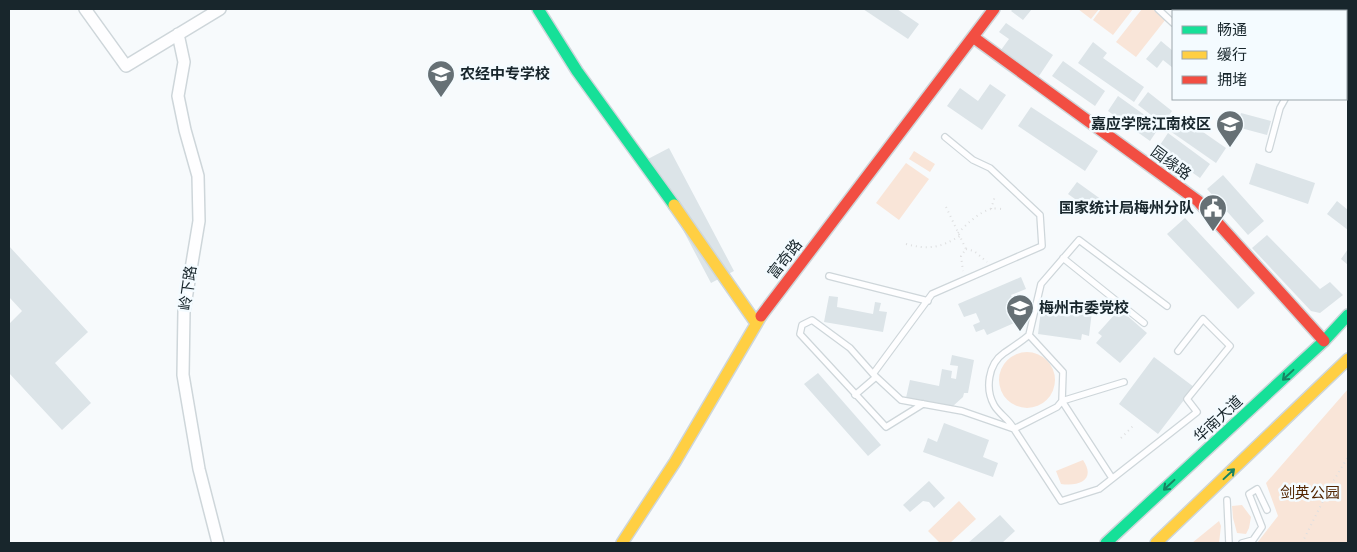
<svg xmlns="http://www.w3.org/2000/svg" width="1357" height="552" viewBox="0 0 1357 552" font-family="'Fira Sans Condensed','Noto Sans SC',sans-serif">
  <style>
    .green { fill: #f9e5d8 }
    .building { fill: #dce4e8 }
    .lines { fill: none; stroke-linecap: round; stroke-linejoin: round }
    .lane-casing { stroke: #ced6da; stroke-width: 8 }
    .street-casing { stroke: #ced6da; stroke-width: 14 }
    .fast-casing { stroke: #ced6da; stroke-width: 14 }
    .slow-casing { stroke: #ced6da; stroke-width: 14 }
    .jam-casing { stroke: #ced6da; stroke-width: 14 }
    .path { stroke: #dedfe0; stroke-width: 2; stroke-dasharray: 1 4; stroke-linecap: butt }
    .lane { stroke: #fefeff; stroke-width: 5.5 }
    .street { stroke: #fefeff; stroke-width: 11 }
    .fast { stroke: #16e098; stroke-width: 11 }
    .slow { stroke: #ffcf43; stroke-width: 11 }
    .jam { stroke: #f24e42; stroke-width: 11 }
    .oneway { stroke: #178362 }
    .labels { text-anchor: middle; stroke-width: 5; stroke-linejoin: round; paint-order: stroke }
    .poi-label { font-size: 15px; font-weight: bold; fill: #18262c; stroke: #f4fbff; text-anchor: start }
    .street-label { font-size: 15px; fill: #18262c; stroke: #f4fbff }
    .park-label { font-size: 15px; fill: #522500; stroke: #f4fbff }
  </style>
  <rect width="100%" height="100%" fill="#f7fafc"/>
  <!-- green -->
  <path class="green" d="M1078,9H1099L1091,19Z
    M1101,9H1133L1113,35L1093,20Z
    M1142,9H1153L1166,19L1136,57L1116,42Z
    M914,151L935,164L930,172L909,159Z
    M906,163L929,179L899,220L876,203Z
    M999 380a28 28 0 1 1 56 0a28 28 0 1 1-56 0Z
    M1348,389V543H1257L1278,516L1266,483Z
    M1083,460C1096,479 1080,487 1061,484L1056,471Z
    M959,501L976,519L950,543H940L928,531Z
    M1242,505L1251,517L1249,528L1246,534L1237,533L1233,518L1232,506Z
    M1219,521L1221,526L1219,543H1192Z"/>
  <!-- building -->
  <path class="building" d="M863,9H897L919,24L908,39Z
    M1013,9H1032L1023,20L1011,11Z
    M1006,23L1053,55L1039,76L1001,50L1009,39L999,32Z
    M1161,41L1173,51V68L1163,60L1157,68L1146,59Z
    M1093,42L1107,53L1103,58L1144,87L1134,102L1078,63Z
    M1063,61L1105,91L1095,106L1052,76Z
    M990,84L1006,95L982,130L947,106L960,88L978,101Z
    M1148,92L1172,111L1163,124L1138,105Z
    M1118,96L1160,126L1150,141L1108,111Z
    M1031,107L1098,151L1085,171L1018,126Z
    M1241,113L1271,121L1267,135L1237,127Z
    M1180,116L1226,148L1216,163L1170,131Z
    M1168,133L1210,164L1200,178L1158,148Z
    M669,148L734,271L711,283L646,160Z
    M1256,163L1315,183L1308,204L1249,184Z
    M1223,175L1264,221L1248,235L1207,189Z
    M1077,182L1109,205L1100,217L1068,194Z
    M1337,201L1348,210V230L1327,214Z
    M1185,218L1255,293L1238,309L1167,234Z
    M1267,235L1320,289L1330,282L1343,295L1320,313L1311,311L1252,248Z
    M9,246L88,332L55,363L91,403L62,430L9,373V324L22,311L9,297Z
    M1348,249V265L1341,259Z
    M1021,277L1026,289L1011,295L1016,306L1021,304L1024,310L1018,312L1021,320L987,335L984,329L976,332L973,325L980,322L976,313L964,317L958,304Z
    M829,296L838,297L837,307L873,314L875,302L881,303L879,311L887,312L883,332L824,322Z
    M1046,301L1088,307V311H1092L1089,336L1082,334L1081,340L1038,334L1041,310L1045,311Z
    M1123,312L1147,333L1120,363L1096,343L1102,336L1098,333L1115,314L1119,317Z
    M952,355L974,360L968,393H964L963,397L953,406L906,398L910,380L939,386L942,369L952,371L951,378L956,379L958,366L950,365Z
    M1154,357L1194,387L1158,434L1119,404Z
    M818,373L881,445L868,456L804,384Z
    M944,423L989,440L983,457L998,463L993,477L923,452L928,438L937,442Z
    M929,481L945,498L934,508L929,502L923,501L910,512L903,505Z
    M1000,515L1015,531L1002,543H968Z"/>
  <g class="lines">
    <!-- lane casing -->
    <g class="lane-casing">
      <path id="lane" d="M1158,9L1173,23
        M1215,9L1218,11
        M1198,11L1200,9
        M945,137L973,160L990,168L1040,215L1042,246L932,294L873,374L901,400L962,411L1014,429L1061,501L1099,489L1197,412L1187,399L1230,346L1203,319L1178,351
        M1269,149L1280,108L1285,99
        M1063,258L1144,323
        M829,276L928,301
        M1029,335C1021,342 1013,347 1004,353C988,364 985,389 994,405C999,414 1009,419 1014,429L1057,407L1062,401L1124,382
        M873,374L850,348L812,320L802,325L800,334L886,427L923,404
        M855,395L876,377
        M1112,478L1062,401L1063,372L1029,335L1041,284L1079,240L1167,306
        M1227,500L1229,543
        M1242,543L1253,540L1262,527L1249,494L1257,489L1267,510"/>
    </g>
    <!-- street casing -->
    <g class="street-casing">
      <path id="street" d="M85,9L126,66L220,9
        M178,34L184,62L178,96L185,130L198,176L199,221L184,311L183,375L199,469L218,543"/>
    </g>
    <!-- fast casing -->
    <g class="fast-casing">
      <path id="fast" d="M538,9L577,71L674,205
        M1106,543L1324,341L1348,315"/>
    </g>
    <!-- slow casing -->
    <g class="slow-casing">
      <path id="slow" d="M674,205L756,323
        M622,543L675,462L761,316
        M1156,543L1348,359"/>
    </g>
    <!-- jam casing -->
    <g class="jam-casing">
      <path id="jam" d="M973,37L1198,201L1324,341
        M761,316L994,9"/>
    </g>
    <!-- path -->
    <path class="path" d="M946,207L966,249L961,256L963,271
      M991,209L995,196
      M958,233C967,224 979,212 991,209C994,208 1000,209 1003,209
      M906,244C929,250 939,248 960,236
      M966,249L974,251L987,262
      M1121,438L1133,426
      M1302,543L1331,485L1348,457
      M1348,543V542"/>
    <!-- lane -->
    <use href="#lane" class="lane"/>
    <!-- street -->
    <use href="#street" class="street"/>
    <!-- fast -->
    <use href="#fast" class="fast"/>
    <!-- slow -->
    <use href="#slow" class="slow"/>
    <!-- jam -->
    <use href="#jam" class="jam"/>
  </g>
  <!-- one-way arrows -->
  <defs><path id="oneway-shaft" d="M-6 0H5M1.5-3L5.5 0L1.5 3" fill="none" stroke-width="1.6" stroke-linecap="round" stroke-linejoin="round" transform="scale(1.25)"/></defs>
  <g class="oneway">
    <use href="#oneway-shaft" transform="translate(1288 375) rotate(137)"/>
    <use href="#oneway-shaft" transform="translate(1229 474) rotate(-43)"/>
    <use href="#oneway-shaft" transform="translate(1169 485) rotate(137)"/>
  </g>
  <!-- icons -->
  <defs>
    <g id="university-pin" transform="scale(1.4375)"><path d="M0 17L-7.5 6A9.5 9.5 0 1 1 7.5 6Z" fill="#667075" stroke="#f4fbff"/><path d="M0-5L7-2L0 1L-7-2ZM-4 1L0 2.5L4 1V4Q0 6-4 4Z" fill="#fff"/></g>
    <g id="civic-pin" transform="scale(1.4375)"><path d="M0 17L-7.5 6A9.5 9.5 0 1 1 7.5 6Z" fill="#667075" stroke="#f4fbff"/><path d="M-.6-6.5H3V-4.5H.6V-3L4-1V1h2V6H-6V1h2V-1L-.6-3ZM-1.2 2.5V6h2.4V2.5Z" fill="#fff"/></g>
  </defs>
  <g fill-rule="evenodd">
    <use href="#university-pin" x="441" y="74"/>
    <use href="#university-pin" x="1230" y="124"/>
    <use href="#civic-pin" x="1213" y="208"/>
    <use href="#university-pin" x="1020" y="308"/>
  </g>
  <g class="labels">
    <!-- poi labels -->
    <g class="poi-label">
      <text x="460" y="79">农经中专学校</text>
      <text x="1211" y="129" text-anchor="end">嘉应学院江南校区</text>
      <text x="1194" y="213" text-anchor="end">国家统计局梅州分队</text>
      <text x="1039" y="313">梅州市委党校</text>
    </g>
    <!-- street labels -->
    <g class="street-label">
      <text transform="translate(1171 163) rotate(36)" y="5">园缘路</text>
      <text transform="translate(785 259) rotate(-52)" y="5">富奇路</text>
      <text transform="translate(188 288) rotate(-82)" y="5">岭下路</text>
      <text transform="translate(1218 419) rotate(-43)" y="5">华南大道</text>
    </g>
    <!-- park labels -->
    <g class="park-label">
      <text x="1310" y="498">剑英公园</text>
    </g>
  </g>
  <!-- border -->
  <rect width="1357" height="552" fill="none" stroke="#18262c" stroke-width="20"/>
  <!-- legend -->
  <rect x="1172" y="10" width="175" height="90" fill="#f4fbff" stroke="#9ca6ab"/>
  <rect x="1182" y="26" width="25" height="8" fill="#16e098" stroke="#9ca6ab"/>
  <text x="1217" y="35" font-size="15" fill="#18262c">畅通</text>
  <rect x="1182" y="51" width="25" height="8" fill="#ffcf43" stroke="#9ca6ab"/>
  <text x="1217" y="60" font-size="15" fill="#18262c">缓行</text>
  <rect x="1182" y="76" width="25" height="8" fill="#f24e42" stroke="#9ca6ab"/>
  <text x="1217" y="85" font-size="15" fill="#18262c">拥堵</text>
</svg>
